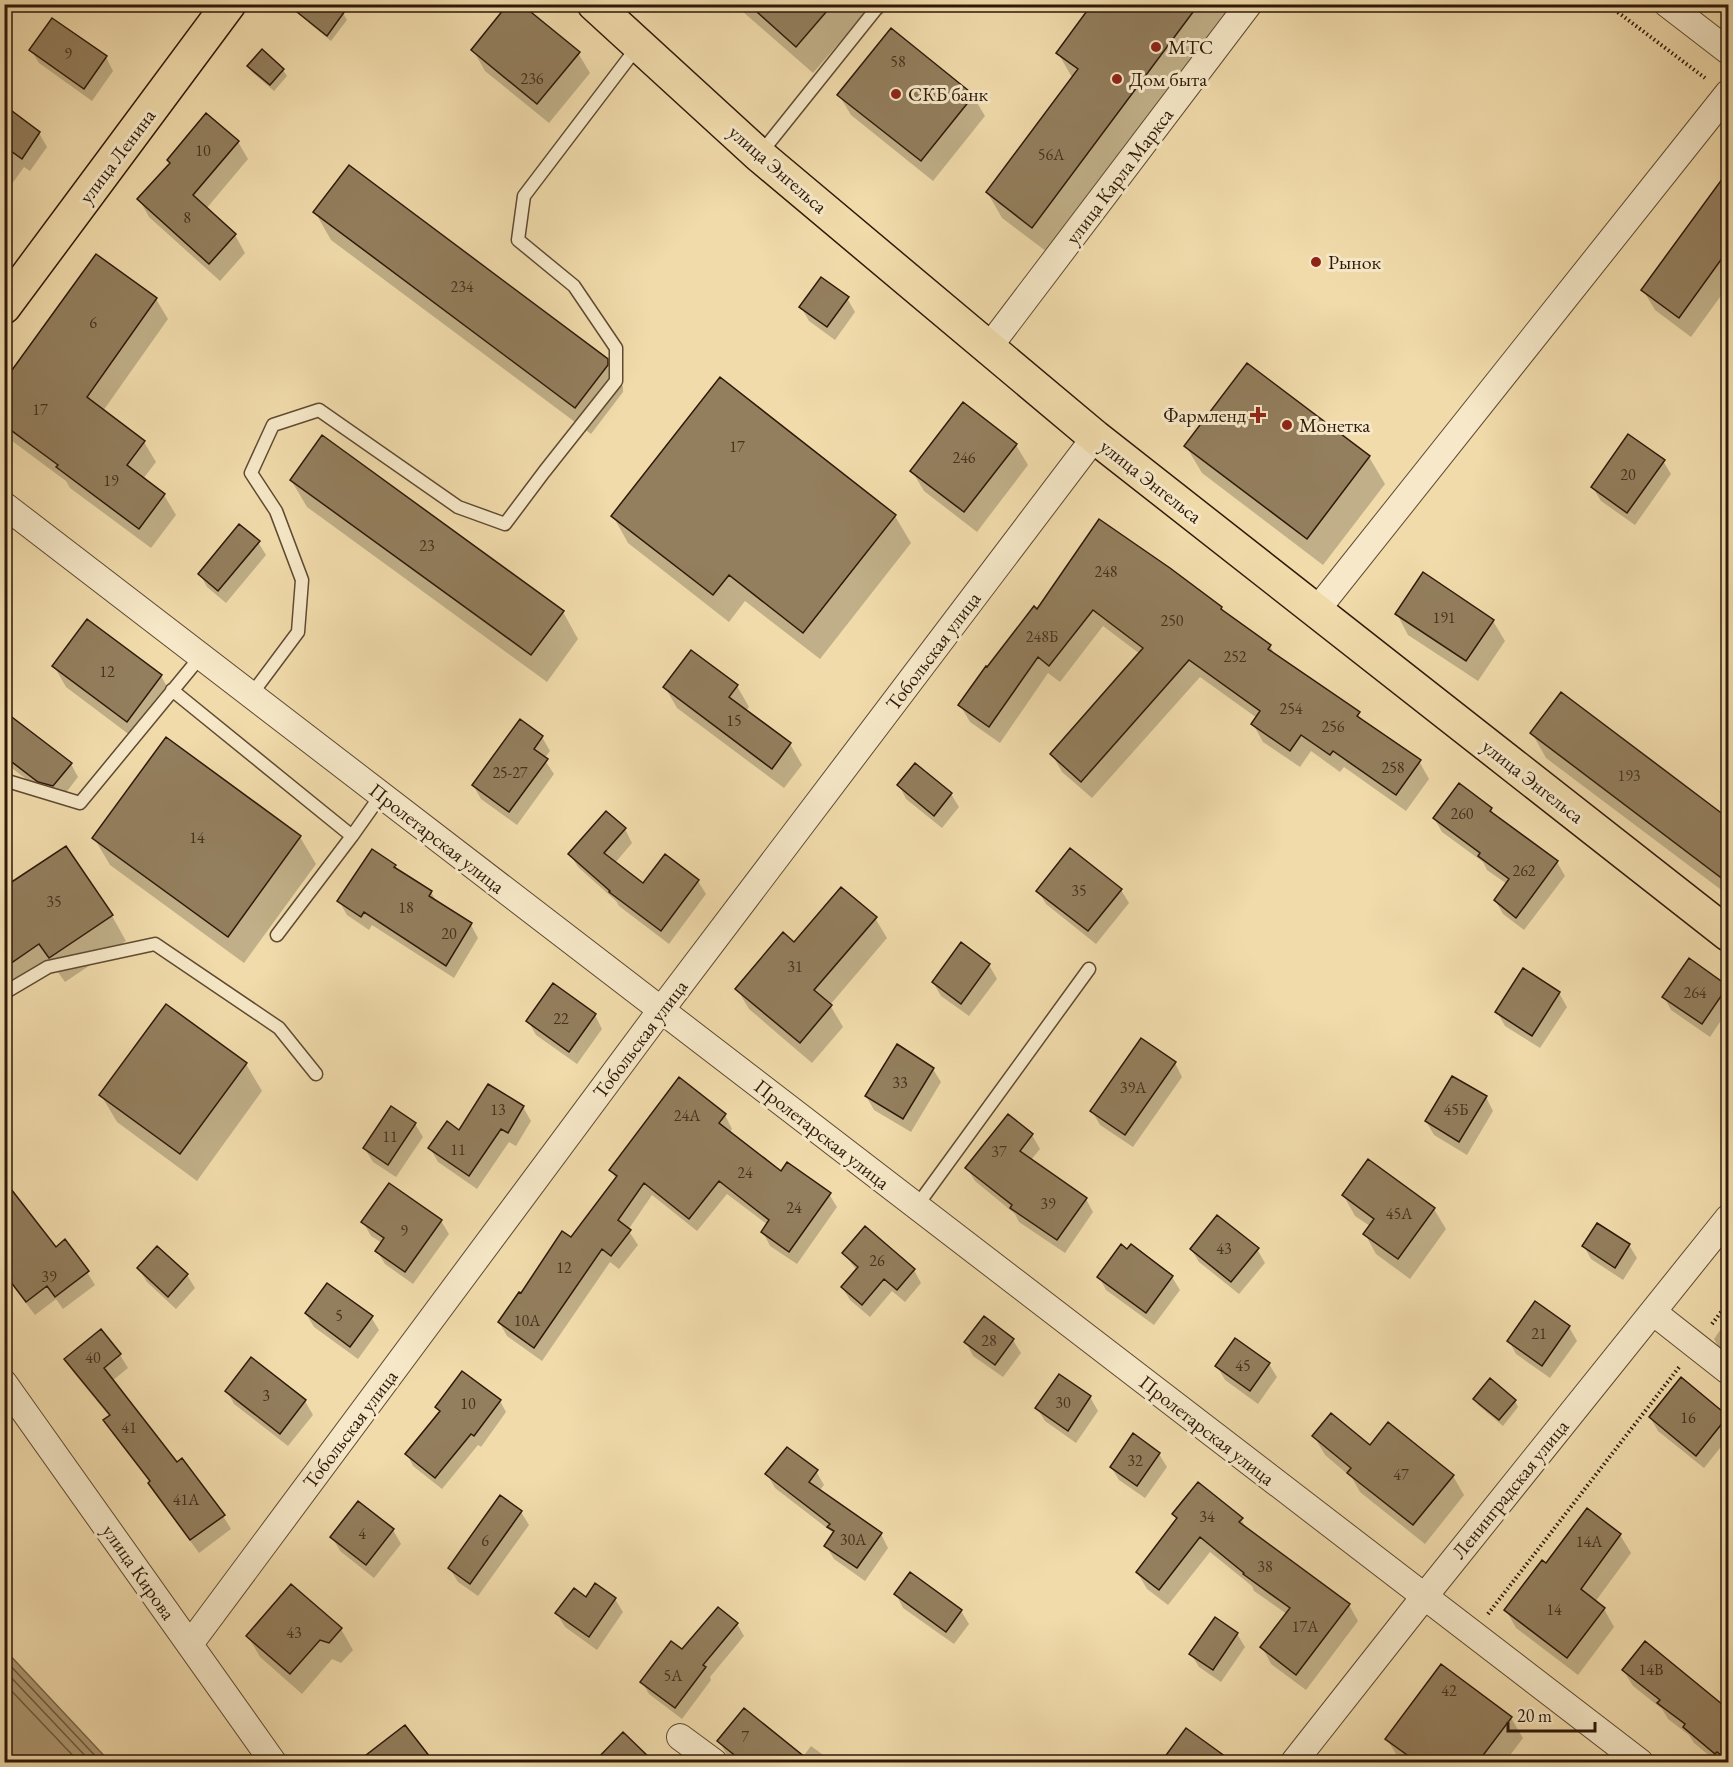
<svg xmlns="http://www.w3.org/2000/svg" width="1733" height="1767" viewBox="0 0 1733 1767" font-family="'EB Garamond',serif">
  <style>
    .water { fill: #af9974; stroke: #7b6649; stroke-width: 1.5 }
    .shadow { fill: #0003 }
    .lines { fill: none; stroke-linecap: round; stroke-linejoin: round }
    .shore { stroke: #6e593e; stroke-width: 1.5 }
    .building { fill: #937e5d; stroke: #2e1909; stroke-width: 1.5 }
    .lane-casing { stroke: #5f4a32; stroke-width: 15 }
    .street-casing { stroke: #5f4a32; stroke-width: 28 }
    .primary-casing { stroke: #2e1909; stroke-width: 36 }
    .path { stroke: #2e1909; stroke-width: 4; stroke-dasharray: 1.5 3; stroke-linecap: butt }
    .lane { stroke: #f6e8c8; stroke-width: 12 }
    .street { stroke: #f6e8c8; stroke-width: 26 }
    .primary { stroke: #f1dbab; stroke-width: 33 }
    .poi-dot { fill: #8f2418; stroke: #f6e8c8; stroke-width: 2 }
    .labels { text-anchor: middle; stroke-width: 6; stroke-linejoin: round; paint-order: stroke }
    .number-label { font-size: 16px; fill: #47321e }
    .poi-label { font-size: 20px; fill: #2e1909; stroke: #f6e8c8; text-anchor: start }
    .street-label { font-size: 20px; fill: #2e1909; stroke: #f6e8c8 }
  </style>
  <rect width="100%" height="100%" fill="#f1dbab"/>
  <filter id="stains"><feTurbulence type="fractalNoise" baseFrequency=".00333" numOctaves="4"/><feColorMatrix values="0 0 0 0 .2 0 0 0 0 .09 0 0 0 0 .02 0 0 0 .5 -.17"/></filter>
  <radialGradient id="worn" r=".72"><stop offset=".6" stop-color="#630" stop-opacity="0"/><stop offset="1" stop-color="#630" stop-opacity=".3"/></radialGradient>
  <!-- water -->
  <path class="water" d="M5,1650L110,1762H5Z"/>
  <!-- shadow -->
  <path class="shadow" d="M734,4H891L882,15L871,6L813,73Z
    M1094,4H1232L1047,252L1002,218L987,192L1073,79L1058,53Z
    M343,13L347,20L331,41L309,23L305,17Z
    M31,50L106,57L113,71L92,101L39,63Z
    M473,50L578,53L590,73L549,123L485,71Z
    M262,51L283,70L287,76L274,91L252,72L249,66Z
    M839,95L973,96L985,116L933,181L851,115Z
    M4,122L39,133L47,147L30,171L24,167L4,195Z
    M238,142L248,159L206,209L235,235L245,253L220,281L149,217L139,199Z
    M1728,173V286L1691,337L1655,310L1643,290Z
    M315,212L607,360L623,387V392L591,434L331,240Z
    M847,298L855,312L835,340L809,321L801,307Z
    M156,299L168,319L103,411L144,442L156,462L143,479L164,495L176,515L151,548L70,488L66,481L4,435V383Z
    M1016,445L1028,465L977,532L924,491L912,471Z
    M1186,446L1369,457L1385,484L1323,565L1202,473Z
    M1663,461L1671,474L1635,525L1601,501L1593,488Z
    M291,480L563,612L578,639L547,682L307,507Z
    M613,516H895L911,543L820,659L745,601L729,622L628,543Z
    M258,542L266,555L226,603L207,587L200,574Z
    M1221,608L1224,614L1270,646L1276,657L1358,714L1363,722L1419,761L1429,779L1406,811L1344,767L1340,772L1311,751L1300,767L1263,742L1253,724L1257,718L1200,677L1092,798L1062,772L1052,754L1140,654L1103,626L1060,682L1048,673L1000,743L970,722L960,705L988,669L1038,611Z
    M1397,614L1493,621L1505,641L1478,681L1408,635Z
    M88,621L161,676L173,697L139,742L66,687L54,666Z
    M691,652L737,686L749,707L746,711L790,744L802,765L784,788L677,708L665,687Z
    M1561,694L1728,820V895L1546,758L1532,733Z
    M4,715L71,764L78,777L61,799L47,795L4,762Z
    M520,721L542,737L550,751L544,759L554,774L517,825L481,799L473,785Z
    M899,785L951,794L959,807L942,828L906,799Z
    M1491,809L1496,817L1557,862L1565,876L1524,930L1503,914L1495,900L1507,884L1487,870L1483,862L1442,832L1434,818Z
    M625,829L632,843L615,863L643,885L666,856L698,881L706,894L669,944L619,906L616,901L578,867L570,854Z
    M300,837L316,864L244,963L110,865L94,838Z
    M65,848L112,916L126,941L65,982L55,968L4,1002V889Z
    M394,866L397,871L431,892L438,904L471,925L478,938L454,978L372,925L369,930L347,915L339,901Z
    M1121,890L1129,903L1096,944L1046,904L1038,891Z
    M875,918L887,938L830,1005L843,1027L812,1063L749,1009L737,989L795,944Z
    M1690,960L1728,988V1010L1710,1037L1671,1010L1664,997Z
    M989,965L997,979L969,1016L941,996L933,982Z
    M1559,993L1567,1007L1540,1048L1505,1026L1497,1012Z
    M595,1015L602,1029L577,1064L536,1035L528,1021Z
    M1175,1063L1182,1077L1133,1147L1100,1125L1092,1111Z
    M246,1064L262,1091L197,1181L117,1122L101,1095Z
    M933,1069L941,1082L911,1132L874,1110L866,1096Z
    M488,1086L523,1107L531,1121L516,1146L509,1142L477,1189L438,1162L430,1148L460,1132Z
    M1486,1097L1493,1111L1467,1155L1434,1135L1426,1121Z
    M725,1115L732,1129L729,1133L781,1173L829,1194L837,1207L797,1264L770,1246L763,1232L768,1225L727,1194L697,1231L652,1195L628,1230L638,1245L619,1269L610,1262L542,1361L507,1336L499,1322L521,1295L572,1239L616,1179L611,1170Z
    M1008,1116L1032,1135L1040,1149L1031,1160L1086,1199L1093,1212L1065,1253L1019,1222L1015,1214L975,1181L967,1168Z
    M415,1124L423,1137L396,1177L373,1162L365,1149Z
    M4,1182L55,1249L87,1272L95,1285L63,1309L56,1299L35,1315L4,1274Z
    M1344,1196L1434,1209L1446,1229L1410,1279L1376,1254L1365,1234L1370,1226L1355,1216Z
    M441,1221L449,1234L413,1284L385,1264L377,1251L382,1243L371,1236L363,1222Z
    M1629,1245L1637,1258L1623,1280L1591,1259L1584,1246Z
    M1191,1249H1257L1265,1263L1239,1294L1199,1262Z
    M844,1253L914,1270L921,1283L905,1302L892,1291L870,1317L850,1300L842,1287L857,1271Z
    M139,1269L187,1275L195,1288L176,1309L147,1282Z
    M1099,1277H1172L1180,1290L1154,1325L1106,1290Z
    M1536,1303L1569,1327L1577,1341L1550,1378L1516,1354L1509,1341Z
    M306,1314L371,1317L379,1330L358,1359L314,1327Z
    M1725,1323L1728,1326V1360L1724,1356L1714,1339Z
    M100,1331L120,1355L128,1368L112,1381L176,1464L223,1516L231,1529L199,1553L158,1497L151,1483L113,1434L105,1421L110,1417L74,1373L66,1359Z
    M1013,1340L1021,1353L1003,1377L973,1356L966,1342Z
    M251,1359L305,1401L313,1415L288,1446L234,1404L227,1391Z
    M1269,1364L1277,1377L1258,1404L1225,1380L1217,1366Z
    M1090,1397L1098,1411L1076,1443L1045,1421L1037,1408Z
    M1475,1399L1515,1401L1518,1407L1503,1426L1478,1405Z
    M500,1401L506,1412L481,1447L478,1445L442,1489L413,1466L407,1454L440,1413L437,1407Z
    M1650,1417H1727L1728,1438L1704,1468L1658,1431Z
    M1314,1436L1370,1447L1453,1476L1464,1495L1425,1544L1360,1492L1352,1478L1325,1455Z
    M4,1451L10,1461L4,1465Z
    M1159,1454L1167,1467L1145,1498L1119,1480L1111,1467Z
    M816,1471L824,1485L819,1491L881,1534L888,1548L865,1581L834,1559L826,1546L834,1535L832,1532L775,1488L767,1474Z
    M359,1503L393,1530L401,1544L374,1578L340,1551L332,1537Z
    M521,1512L529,1525L478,1596L458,1582L450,1569Z
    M1174,1514L1241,1519L1248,1531L1349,1605L1358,1621L1306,1690L1271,1664L1262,1647L1287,1614L1254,1591L1252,1586L1210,1552L1168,1605L1147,1589L1137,1572L1177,1520Z
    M1620,1535L1631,1553L1595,1602L1604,1609L1614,1627L1578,1675L1516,1628L1506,1610L1546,1565Z
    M291,1587L341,1629L353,1650L341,1663L332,1659L302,1694L260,1657L248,1636Z
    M896,1594L961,1611L969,1624L954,1644L903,1608Z
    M615,1599L623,1612L597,1650L565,1627L557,1614Z
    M737,1624L744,1636L710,1677L711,1680L682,1719L649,1694L642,1682L682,1651Z
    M1237,1634L1245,1647L1221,1682L1199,1667L1191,1654Z
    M1645,1643L1728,1711V1762H1717L1694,1743L1689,1735L1668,1719L1662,1709L1633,1686L1623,1670Z
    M1511,1718L1523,1738L1505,1762H1403L1399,1759L1387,1739Z
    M404,1727L432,1762H364L363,1760Z
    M1187,1730L1231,1762H1169L1167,1758Z
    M623,1734L648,1759L650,1762H596Z
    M719,1741L779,1746L766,1762H736L727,1755Z
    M811,1746L833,1762H799Z"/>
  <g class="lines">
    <!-- shore -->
    <path class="shore" d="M4,1659L101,1762
      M4,1670L91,1762
      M4,1683L79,1762"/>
  </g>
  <!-- building -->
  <path class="building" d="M287,4H350L327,36Z
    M508,4H521L580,52L537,104L471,50Z
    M748,4H833L796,47Z
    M1092,4H1199L1032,228L986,192L1078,69L1056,53Z
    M52,18L107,56L84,89L29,50Z
    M891,28L974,95L921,161L837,95Z
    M262,49L284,69L270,85L247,66Z
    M4,105L40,132L22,159L4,146Z
    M206,113L239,141L193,195L236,234L209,264L137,199L170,163L167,160Z
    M349,165L608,359V365L575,408L313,212Z
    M1728,171V250L1679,318L1641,290Z
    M96,254L157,298L87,397L145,441L127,465L165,494L139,529L56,467L58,465L4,425V381Z
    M821,277L849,297L827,327L799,307Z
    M1247,363L1370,456L1307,539L1184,446Z
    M720,377L896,515L803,633L729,575L713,595L611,516Z
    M963,402L1017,444L964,512L910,471Z
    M1628,434L1665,460L1627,513L1591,487Z
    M322,435L564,611L531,655L290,480Z
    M1099,519L1170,568L1222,607L1221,609L1271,645L1268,649L1360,712L1357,716L1421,760L1396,795L1333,751L1330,755L1301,735L1290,751L1251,724L1260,711L1189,660L1081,782L1050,754L1143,648L1093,610L1049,666L1038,657L989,727L958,705L986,666L987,667L1034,606L1037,609Z
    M239,524L260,541L218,591L198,574Z
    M1423,572L1494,620L1466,661L1395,614Z
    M87,619L162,675L127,722L52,666Z
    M691,650L738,685L729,697L791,743L772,769L663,687Z
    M1561,692L1728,818V883L1530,733Z
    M4,711L72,763L53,786L38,782L4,756Z
    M520,719L543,736L534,749L548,759L509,812L472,785Z
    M166,737L301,836L228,937L92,838Z
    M915,763L952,793L934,816L897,785Z
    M1459,783L1492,808L1490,811L1558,861L1516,918L1494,900L1509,879L1478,856L1480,853L1433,818Z
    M606,811L626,828L604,853L643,883L665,854L699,880L661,931L609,892L610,891L568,854Z
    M66,846L113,915L49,958L39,944L4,968V887Z
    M1070,848L1122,889L1088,931L1036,891Z
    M372,849L396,865L394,867L432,891L429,896L472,923L446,966L364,912L361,917L337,901Z
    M841,887L877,917L814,990L832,1005L800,1043L735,989L783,932L794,942Z
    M961,942L990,964L961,1004L932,982Z
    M1689,958L1728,986L1702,1024L1662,997Z
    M1523,968L1560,992L1532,1036L1495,1012Z
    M553,983L596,1014L569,1052L526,1021Z
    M166,1004L247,1063L180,1154L99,1095Z
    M1141,1038L1176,1062L1125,1135L1090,1111Z
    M897,1044L934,1068L903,1119L865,1096Z
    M1452,1076L1487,1096L1459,1142L1425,1121Z
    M679,1077L726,1114L719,1123L781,1171L787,1162L831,1193L789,1252L761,1232L769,1220L719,1181L689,1219L644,1183L618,1220L631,1230L611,1256L602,1249L534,1348L498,1322L519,1292L521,1293L562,1231L571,1237L617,1176L609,1170Z
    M488,1084L524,1106L508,1133L501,1129L469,1176L428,1148L447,1121L459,1130Z
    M391,1106L416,1123L388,1165L363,1148Z
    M1008,1114L1033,1134L1020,1151L1087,1198L1057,1240L1010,1208L1012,1205L965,1168Z
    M1368,1159L1435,1208L1398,1259L1363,1234L1374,1219L1342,1195Z
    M4,1180L56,1247L65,1239L89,1271L55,1297L47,1286L26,1302L4,1273Z
    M389,1183L442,1220L405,1272L375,1251L384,1238L361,1222Z
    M1217,1215L1259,1248L1231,1282L1190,1249Z
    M1597,1223L1630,1244L1615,1268L1582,1246Z
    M865,1226L915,1269L897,1290L884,1279L862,1305L841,1287L858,1267L842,1253Z
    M1121,1244L1127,1249L1131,1244L1173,1276L1146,1313L1097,1277Z
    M157,1246L188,1274L168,1297L137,1268Z
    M327,1283L373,1316L350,1347L305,1313Z
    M1535,1301L1570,1326L1542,1366L1507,1341Z
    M984,1316L1014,1339L995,1365L964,1342Z
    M101,1329L121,1354L104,1368L177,1462L182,1458L225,1515L190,1540L148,1483L150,1481L103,1420L110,1415L64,1359Z
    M1235,1338L1270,1363L1250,1391L1215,1366Z
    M251,1357L306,1400L280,1434L225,1391Z
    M462,1371L501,1400L474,1436L471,1434L435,1478L405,1454L440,1411L435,1407Z
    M1059,1374L1091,1396L1068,1431L1035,1408Z
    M1681,1377L1728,1416L1696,1456L1649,1417Z
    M1490,1378L1516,1400L1499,1420L1473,1399Z
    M1331,1413L1370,1445L1388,1422L1454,1475L1413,1525L1347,1473L1351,1468L1312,1436Z
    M1133,1433L1160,1453L1137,1486L1110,1467Z
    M787,1447L818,1470L809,1482L882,1533L857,1568L824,1546L834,1531L827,1527L830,1524L765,1474Z
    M1198,1482L1243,1518L1239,1522L1350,1604L1296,1675L1260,1647L1290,1608L1243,1574L1244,1573L1200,1537L1159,1590L1136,1572L1177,1518L1172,1514Z
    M500,1495L522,1511L470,1584L448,1568Z
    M358,1501L394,1529L366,1565L330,1537Z
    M1587,1508L1621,1534L1581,1589L1605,1608L1567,1658L1504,1610L1542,1560L1546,1563Z
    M910,1572L962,1610L946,1632L894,1594Z
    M595,1583L616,1598L589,1637L555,1613L574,1588L586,1597Z
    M291,1584L342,1628L329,1643L320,1640L290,1674L246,1636Z
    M718,1607L738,1623L703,1665L706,1667L675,1708L640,1682L671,1641L682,1649Z
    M1215,1617L1238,1633L1213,1670L1189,1654Z
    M1645,1641L1728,1709V1761L1717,1752L1715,1754L1683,1727L1685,1724L1657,1703L1660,1700L1622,1670Z
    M1441,1664L1512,1717L1478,1762H1417L1385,1739Z
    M744,1708L811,1762H743L717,1741Z
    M405,1725L434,1762H357Z
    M1186,1728L1233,1762H1161Z
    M623,1732L654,1762H594Z"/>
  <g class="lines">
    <!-- lane casing -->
    <g class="lane-casing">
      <path id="lane" d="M760,154L880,4
        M172,690L352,836
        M251,695L298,632L302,580L276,511L251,473L273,425L319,410L458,507L505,524L544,472L616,381V348L574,286L518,240L524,196L638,46
        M4,780L80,803L201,656
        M277,935L352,836L381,795
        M4,993L48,967L155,944L279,1028L316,1074
        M916,1207L1089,969"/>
    </g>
    <!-- street casing -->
    <g class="street-casing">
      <path id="street" d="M1667,4L1728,51
        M989,347L1249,4
        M4,505L1640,1762
        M1316,611L1728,93
        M1653,1312L1728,1371
        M4,1383L273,1762
        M190,1644L661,1010L1095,437
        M680,1737L714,1762
        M1294,1762L1424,1597L1728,1218"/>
    </g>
    <!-- primary casing -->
    <g class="primary-casing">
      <path id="primary" d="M594,4L759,155L1095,437L1728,934
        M4,307L229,4"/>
    </g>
    <!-- path -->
    <path class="path" d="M1607,4L1705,78
      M1712,1324L1728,1303
      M1488,1614L1680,1366"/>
    <!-- lane -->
    <use href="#lane" class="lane"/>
    <!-- street -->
    <use href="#street" class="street"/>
    <!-- primary -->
    <use href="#primary" class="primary"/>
  </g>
  <!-- markers -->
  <g class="poi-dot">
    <circle cx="1156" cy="47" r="6"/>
    <circle cx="1117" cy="79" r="6"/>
    <circle cx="896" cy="94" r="6"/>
    <circle cx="1316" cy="262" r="6"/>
    <path d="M1255 406h6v6h6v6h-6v6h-6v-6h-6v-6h6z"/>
    <circle cx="1287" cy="425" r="6"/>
  </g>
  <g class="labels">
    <!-- number labels -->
    <g class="number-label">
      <text x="68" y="59">9</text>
      <text x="898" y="67">58</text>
      <text x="532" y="84">236</text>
      <text x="203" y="156">10</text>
      <text x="1051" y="160">56А</text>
      <text x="187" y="223">8</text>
      <text x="462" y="292">234</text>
      <text x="93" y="328">6</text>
      <text x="40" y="415">17</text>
      <text x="737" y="452">17</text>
      <text x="964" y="463">246</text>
      <text x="1628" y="480">20</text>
      <text x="111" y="486">19</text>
      <text x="427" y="551">23</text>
      <text x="1106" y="577">248</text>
      <text x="1444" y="623">191</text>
      <text x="1172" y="626">250</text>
      <text x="1042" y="642">248Б</text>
      <text x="1235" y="662">252</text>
      <text x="107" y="677">12</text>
      <text x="1291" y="714">254</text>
      <text x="734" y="726">15</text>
      <text x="1333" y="732">256</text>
      <text x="1393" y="773">258</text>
      <text x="510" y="778">25-27</text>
      <text x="1629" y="781">193</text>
      <text x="1462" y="819">260</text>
      <text x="197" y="843">14</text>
      <text x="1524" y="876">262</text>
      <text x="1079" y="896">35</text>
      <text x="54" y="907">35</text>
      <text x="406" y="913">18</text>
      <text x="449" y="939">20</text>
      <text x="795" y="972">31</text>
      <text x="1695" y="998">264</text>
      <text x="561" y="1024">22</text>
      <text x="900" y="1088">33</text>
      <text x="1133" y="1093">39А</text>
      <text x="498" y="1115">13</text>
      <text x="1456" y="1115">45Б</text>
      <text x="687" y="1121">24А</text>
      <text x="390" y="1142">11</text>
      <text x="458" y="1155">11</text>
      <text x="999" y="1157">37</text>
      <text x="745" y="1178">24</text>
      <text x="1048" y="1209">39</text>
      <text x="794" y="1213">24</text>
      <text x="1399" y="1219">45А</text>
      <text x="404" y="1236">9</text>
      <text x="1224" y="1254">43</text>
      <text x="877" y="1266">26</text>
      <text x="564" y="1273">12</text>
      <text x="49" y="1282">39</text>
      <text x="339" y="1321">5</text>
      <text x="527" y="1326">10А</text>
      <text x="1539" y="1339">21</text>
      <text x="989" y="1346">28</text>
      <text x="93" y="1363">40</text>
      <text x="1243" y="1371">45</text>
      <text x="266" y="1401">3</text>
      <text x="1063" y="1408">30</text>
      <text x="468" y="1409">10</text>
      <text x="1688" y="1423">16</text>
      <text x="129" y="1433">41</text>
      <text x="1135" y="1466">32</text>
      <text x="1401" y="1480">47</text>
      <text x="186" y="1505">41А</text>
      <text x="1207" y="1522">34</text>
      <text x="362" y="1539">4</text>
      <text x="853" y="1545">30А</text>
      <text x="485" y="1546">6</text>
      <text x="1589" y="1547">14А</text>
      <text x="1265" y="1572">38</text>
      <text x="1554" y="1615">14</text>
      <text x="1305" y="1632">17А</text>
      <text x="294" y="1638">43</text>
      <text x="1651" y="1675">14В</text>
      <text x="673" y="1681">5А</text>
      <text x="1449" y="1696">42</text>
      <text x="745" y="1742">7</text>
    </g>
    <!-- poi labels -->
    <g class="poi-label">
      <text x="1168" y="54">МТС</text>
      <text x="1129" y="86">Дом быта</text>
      <text x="908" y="101">СКБ банк</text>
      <text x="1328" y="269">Рынок</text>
      <text x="1246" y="422" text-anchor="end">Фармленд</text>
      <text x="1299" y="432">Монетка</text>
    </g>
    <!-- street labels -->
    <g class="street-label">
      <text transform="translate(117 156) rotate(-53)" y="7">улица Ленина</text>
      <text transform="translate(778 169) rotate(41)" y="7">улица Энгельса</text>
      <text transform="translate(1119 176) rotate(-53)" y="7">улица Карла Маркса</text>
      <text transform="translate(1151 481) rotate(38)" y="7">улица Энгельса</text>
      <text transform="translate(933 651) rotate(-53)" y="7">Тобольская улица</text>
      <text transform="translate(1533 781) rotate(38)" y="7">улица Энгельса</text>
      <text transform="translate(437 838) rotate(38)" y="7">Пролетарская улица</text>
      <text transform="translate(640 1039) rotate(-53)" y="7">Тобольская улица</text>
      <text transform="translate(822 1134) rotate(38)" y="7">Пролетарская улица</text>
      <text transform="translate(350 1429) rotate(-53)" y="7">Тобольская улица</text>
      <text transform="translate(1207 1430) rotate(38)" y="7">Пролетарская улица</text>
      <text transform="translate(1510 1489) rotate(-51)" y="7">Ленинградская улица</text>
      <text transform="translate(139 1572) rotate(55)" y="7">улица Кирова</text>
    </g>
  </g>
  <!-- margin -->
  <rect width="1733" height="1767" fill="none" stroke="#f1dbab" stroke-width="24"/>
  <rect x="6" y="6" width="1721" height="1755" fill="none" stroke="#2e1909" stroke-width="3"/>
  <rect x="12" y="12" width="1709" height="1743" fill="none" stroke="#2e1909" stroke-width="1.5"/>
  <!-- scale -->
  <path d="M1508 1722v9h87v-9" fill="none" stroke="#2e1909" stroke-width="3"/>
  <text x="1517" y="1722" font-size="18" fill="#2e1909" stroke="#f6e8c8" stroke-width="4.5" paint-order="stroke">20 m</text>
  <rect width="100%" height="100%" filter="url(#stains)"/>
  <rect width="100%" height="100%" fill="url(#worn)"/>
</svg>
